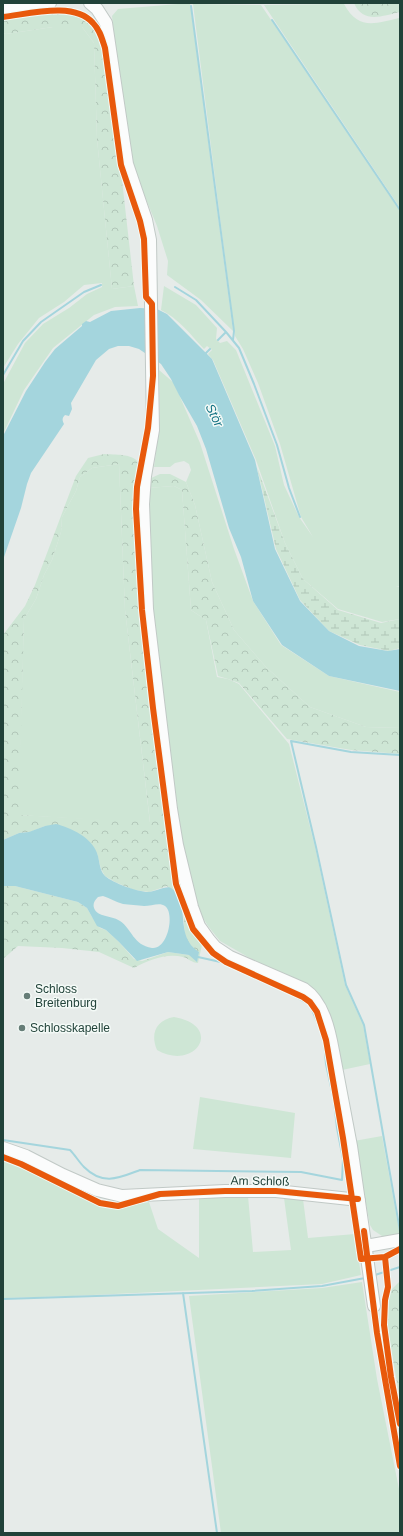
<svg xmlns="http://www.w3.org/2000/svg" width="403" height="1536" viewBox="0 0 403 1536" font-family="Helvetica,sans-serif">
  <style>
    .green { fill: #cee6d5 }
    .forest { fill: url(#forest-crowns); fill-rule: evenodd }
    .wetland { fill: url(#wetland-marsh) }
    .water { fill: #a4d5dd; fill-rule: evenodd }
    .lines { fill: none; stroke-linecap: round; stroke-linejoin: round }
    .stream { stroke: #a4d5dd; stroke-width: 2 }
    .secondary-casing { stroke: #c1c9c6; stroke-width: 14 }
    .secondary { stroke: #fbfcfc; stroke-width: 12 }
    .cycleway-casing { stroke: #f4faf7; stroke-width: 8 }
    .cycleway { stroke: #e8590c; stroke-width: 6 }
    .poi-dot { fill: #667d77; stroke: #f4faf7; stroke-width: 1.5 }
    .labels { text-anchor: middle; stroke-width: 3; stroke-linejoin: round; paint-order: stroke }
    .poi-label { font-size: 12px; fill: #214239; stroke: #f4faf7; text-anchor: start }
    .street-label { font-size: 12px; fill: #214239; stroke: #f4faf7 }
    .water-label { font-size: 13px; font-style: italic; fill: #147384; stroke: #f4faf7 }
  </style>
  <defs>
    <pattern id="forest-crowns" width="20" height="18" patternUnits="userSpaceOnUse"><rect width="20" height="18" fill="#cee6d5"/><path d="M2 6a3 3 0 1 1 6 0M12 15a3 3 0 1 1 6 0" fill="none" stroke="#b1c6b8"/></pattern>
    <pattern id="wetland-marsh" width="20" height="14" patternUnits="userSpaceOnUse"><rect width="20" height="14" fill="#cee6d5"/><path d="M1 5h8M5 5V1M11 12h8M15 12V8" fill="none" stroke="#b1c6b8"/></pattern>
  </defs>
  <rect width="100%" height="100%" fill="#e6ebe9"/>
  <!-- green -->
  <path class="green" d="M190,3L233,331L201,300L167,275L168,261L157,226L129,158L112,16L118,9Z
    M193,4L261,5L400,211V586L396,587H400V619L382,622L338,609L303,579L285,543L256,460L213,360L208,354L212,350L207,346L204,349C191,335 178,318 161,310L164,286L196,305L217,328L216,339L220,343L227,341L236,350L275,446L284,485L299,517L313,537L301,517L280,444L258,383L243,349L235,336Z
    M344,4C358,30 374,24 399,18L400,20V208L264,5Z
    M53,27H82L94,43L97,139L112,289L134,286L138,306L115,307L94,315L53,348L24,390L3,434V384L25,343L43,324L69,308L87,294L102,287V283L84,285L64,302L39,318L18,344L3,368V33L6,34Z
    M159,370L174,383L200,443L234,549L253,601L281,645L329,676L400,692V728L366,727L310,707L266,667L234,630L212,582L195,505L186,482L191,470L189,464L184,461L175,463L170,467H154L160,421Z
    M119,464L125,610L150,823L18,815L24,619L36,599L44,575L52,560L61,532L62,517L76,491L80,477L92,468Z
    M174,486L182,490L191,610L206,620L217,677L228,679L239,684L289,744L315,847L345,985L363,1025L370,1064L342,1070L320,999L312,988L248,957L220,941L208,926L197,908L190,885L161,710L149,608L147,488Z
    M174,1017C225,1026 195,1072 157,1050C150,1034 156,1020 174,1017Z
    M200,1097L295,1113L291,1158L193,1149Z
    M382,1136L400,1236L385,1238L373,1230L370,1225L354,1141Z
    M3,1160L19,1165L57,1185L100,1205L117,1208L149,1202L158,1229L199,1258V1198L248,1196L253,1252L291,1250L284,1198L303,1199L308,1238L355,1234L361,1275L322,1284L72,1296L3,1298Z
    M362,1282L377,1379L400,1494V1533H221L189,1296L322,1288Z"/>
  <!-- forest -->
  <path class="forest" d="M354,3H400V12C382,16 363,24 354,3Z
    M56,11C84,13 93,20 103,46L123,189L134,286L112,289L97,139L94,43L82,27H53L6,34L3,33V17Z
    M104,454C115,455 132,453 139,463L135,490L134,510L141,613L165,808L176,885L193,930L202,945L198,963C192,963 188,958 183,957C166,953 149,960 134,968L99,952L62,948L18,946L3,959V886H15L78,902L87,908L92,917L100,928L106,930L119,942L134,959L142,961L168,952L189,955L195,950C179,935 187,924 182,907C180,900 172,892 167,886L149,892L134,890L115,882L105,876L101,869L97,853L45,826L30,832L19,833L3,840V635L25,606L35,585L76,476L88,458ZM119,464L125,610L150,822L19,815L24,619L36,599L44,575L52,560L61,532L62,517L76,491L80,477L92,468Z
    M160,474H170L186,482L195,505L212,582L234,630L266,667L310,707L366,727L400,728V754L351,750L287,739L239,683L228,679L218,676L206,620L191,610L182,490L174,486L147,488L149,479Z
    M400,1281V1400L387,1325L389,1292Z"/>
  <!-- wetland -->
  <path class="wetland" d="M257,467L285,543L303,579L338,610L381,623L400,619V648L389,651L360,645L329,631L300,600L276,549Z"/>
  <!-- water -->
  <path class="water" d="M140,308L157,309L167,314L212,359L255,460L275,549L300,601L329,631L359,646L388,651L400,649V691L329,676L282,645L253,601L241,557L229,528L206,449L197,426L179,395L171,379L161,364L139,349L129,346H118L109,349L96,360L71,403L72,409L69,416L65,415C62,418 62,420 64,424L31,473L27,484L21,508L3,560V436L26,391L45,362L55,349L82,326V324L86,321L90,322L111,311Z
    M56,824C71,828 91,837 97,853C100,861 99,870 105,876C113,883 138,892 148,892C154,892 167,885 171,888C192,902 173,936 199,952L197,962L189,955L168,952L137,961L119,942L106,930L97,926L87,908L78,902L15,886H3V840L19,833L29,832L45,826ZM103,896C109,898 116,902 123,904C129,905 138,905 144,906C151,906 160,902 165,906C175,913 168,950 152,948C133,945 132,929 120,921C114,916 99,917 95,910C92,905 94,901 98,897Z"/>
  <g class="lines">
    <!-- stream -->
    <path class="stream" d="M191,6L234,331L233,340
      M272,20L400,210
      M175,287L196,300L226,332L218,340
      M226,332L239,348L254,384L277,445L289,488L300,517
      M204,355L210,349
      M3,375L23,341L41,322L84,292L101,285
      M400,755L351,752L291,741L316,847L346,985L364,1025L400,1231
      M3,1140L70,1150C75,1155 79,1162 84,1167C103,1186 119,1178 140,1170L301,1172L342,1180L343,1159L337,1128L334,1101L326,1064L324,1041L319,1026L310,1005L284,990L254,977L225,963L198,957
      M375,1275L400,1267
      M183,1293L217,1533
      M3,1299L252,1291L322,1286L365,1278"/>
    <!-- secondary casing -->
    <g class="secondary-casing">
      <path id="secondary" d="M90,3L97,9L106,23L127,164L146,220L150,240L153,430L145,476L143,504L147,609L171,809L177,845L192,907L199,926L209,940L215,947L230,957L304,989C323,1002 329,1029 333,1051L351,1146L374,1306
        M3,8L50,3
        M3,1148L26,1156L63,1175L97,1190L122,1196L225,1191H276L359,1200
        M366,1246L400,1240"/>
    </g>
    <!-- secondary -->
    <use href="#secondary" class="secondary"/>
    <!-- cycleway casing -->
    <g class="cycleway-casing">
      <path id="cycleway" d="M3,17C29,14 74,1 93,23C100,30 102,39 105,48L121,165L140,221L144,239L146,297L152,304L153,376L148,428L137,487L136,509L142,610L153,708L176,884L193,929L213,953L226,962L303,997L310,1002L317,1012L326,1040L343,1138L361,1259L385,1257L400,1249
        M3,1157L21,1164L100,1203L118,1206L160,1194L225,1191H276L358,1199
        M364,1231L377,1333L400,1466
        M385,1257L388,1287L385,1300L384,1325L391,1377L400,1424"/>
    </g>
    <!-- cycleway -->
    <use href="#cycleway" class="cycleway"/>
  </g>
  <!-- markers -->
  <g class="poi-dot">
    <circle cx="27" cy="996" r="4"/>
    <circle cx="22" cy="1028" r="4"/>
  </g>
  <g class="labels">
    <!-- poi labels -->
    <g class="poi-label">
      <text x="35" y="993">Schloss<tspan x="35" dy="14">Breitenburg</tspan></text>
      <text x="30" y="1032">Schlosskapelle</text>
    </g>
    <!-- street labels -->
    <g class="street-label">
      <text transform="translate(260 1181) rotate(1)" y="4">Am Schloß</text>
    </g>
    <!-- water labels -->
    <g class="water-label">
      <text transform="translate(215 415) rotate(64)" y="5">Stör</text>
    </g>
  </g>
  <!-- border -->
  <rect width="403" height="1536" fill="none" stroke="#214239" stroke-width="8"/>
</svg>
